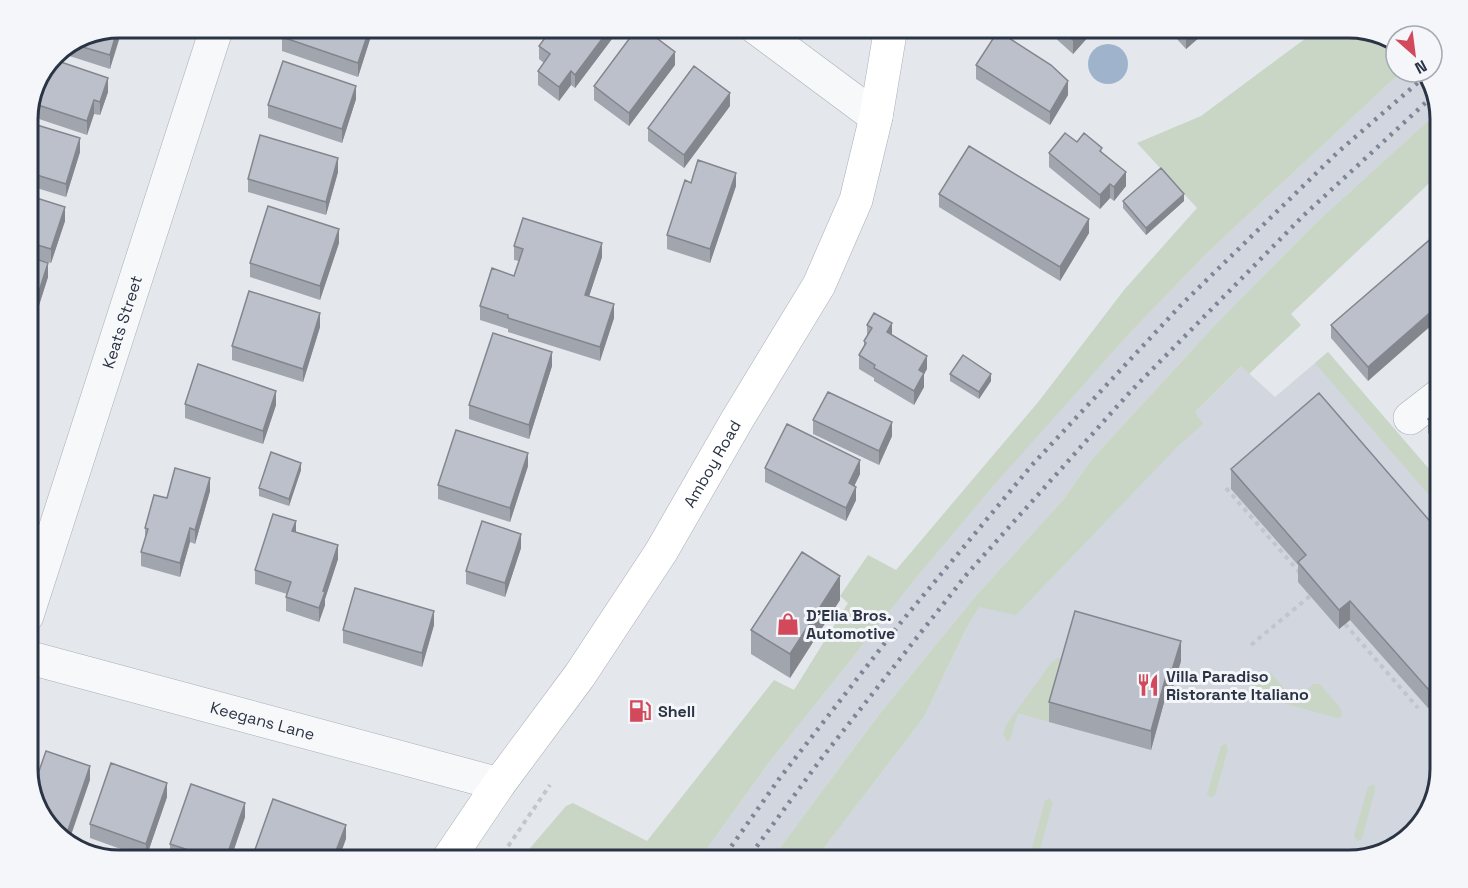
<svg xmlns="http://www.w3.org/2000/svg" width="1468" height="888" viewBox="0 0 1468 888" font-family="'Space Grotesk',sans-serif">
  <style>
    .built { fill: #d2d6de }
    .green { fill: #c9d6c5 }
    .water { fill: #9fb4cc }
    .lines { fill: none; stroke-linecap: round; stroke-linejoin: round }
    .street-casing { stroke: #a9aeb7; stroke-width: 34 }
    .secondary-casing { stroke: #a9aeb7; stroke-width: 34 }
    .path { stroke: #c2c5cb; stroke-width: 4; stroke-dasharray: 4.5 4.5; stroke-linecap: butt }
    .street { stroke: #f7f8fa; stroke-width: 33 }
    .secondary { stroke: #fff; stroke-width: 33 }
    .rail { stroke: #7d8696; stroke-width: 4.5; stroke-dasharray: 3 6; stroke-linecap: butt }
    .wall { fill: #a1a5ae }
    .shaded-wall { fill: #83868d }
    .building { fill: #bbc0ca; stroke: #83868d; stroke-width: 1.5 }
    .labels { text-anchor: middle; stroke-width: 6; stroke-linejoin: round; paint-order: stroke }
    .street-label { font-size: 16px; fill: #2b3445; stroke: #f4f6f9 }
    .poi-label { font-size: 16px; font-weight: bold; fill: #2b3445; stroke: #f4f6f9; text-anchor: start }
    .rim { fill: none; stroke: #2b3445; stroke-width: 3 }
  </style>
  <rect width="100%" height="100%" fill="#e4e7ec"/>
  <!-- built -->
  <path class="built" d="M1401,72H1428L1440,110L1319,220L1214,326L1092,459L1063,500L974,598L881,712L770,861H698L767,765L916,578L991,487L1127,336L1207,253Z
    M1328,352L1441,483V770L1429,815L1395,849L1350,861H814L924,717L964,633L979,607L1194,413L1241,366L1275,397Z"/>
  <!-- green -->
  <path class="green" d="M1321,27H1349L1395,39L1396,72H1401L1207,253L1127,336L992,487L916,578L767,765L698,861H519L566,806L573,803L647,841L774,680L794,690L848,603L840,596L868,555L896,570L1039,401L1124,290L1197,208L1137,143L1201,116Z
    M1440,110L1441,172L1291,314L1301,325L1249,374L1241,366L1195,412L1203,424L1179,445L1016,615L979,607L964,633L924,717L814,861H770L881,712L974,598L1063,500L1092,459L1214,326L1319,220Z
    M1328,352L1441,483V509L1315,363Z
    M1058,658L1062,659L1049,722L1018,713L1010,740L1007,741L1003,734L1006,725L1051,663Z
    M1269,671L1293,699L1314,684H1320L1341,709L1342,716L1337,718L1255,695L1252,686Z
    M1226,743L1228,749L1215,795L1210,798L1207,794L1221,746Z
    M1374,784L1375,790L1362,839L1357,841L1354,836L1368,787Z
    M1049,798L1053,802L1040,849L1035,852L1032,848L1045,801Z"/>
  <!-- water -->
  <path class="water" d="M1088 64a20 20 0 1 1 40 0a20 20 0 1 1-40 0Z"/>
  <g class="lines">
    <!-- street casing -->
    <g class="street-casing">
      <g id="street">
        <path d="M755,27L876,117"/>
        <path d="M1410,418L1441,394"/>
        <path id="s1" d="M27,616L217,27"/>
        <path id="s2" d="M27,657L499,784"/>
      </g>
    </g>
    <!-- secondary casing -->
    <g class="secondary-casing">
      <g id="secondary">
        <path id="s3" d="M447,861L499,784L580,675L661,552L737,420L819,285L856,200L876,117L891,27"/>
      </g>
    </g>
    <!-- path -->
    <path class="path" d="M1226,488L1301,574
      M1345,624L1418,708
      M1251,645L1310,596
      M498,861L550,785"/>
    <!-- street -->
    <use href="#street" class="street"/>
    <!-- secondary -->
    <use href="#secondary" class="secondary"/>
    <!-- rail -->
    <path class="rail" d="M721,861L779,779L902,621L1032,465L1181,305L1338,152L1429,73
      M746,861L821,759L967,574L1130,392L1303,216L1435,94"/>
  </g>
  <!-- wall -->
  <path class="wall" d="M119,27L110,69L57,52Z
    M372,27V33L358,77L282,51V37Z
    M513,27H525L521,33Z
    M621,27L575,88L571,85L559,101L538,85V71L544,63L539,59V46Z
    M1043,27H1097L1073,54Z
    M1166,27H1209V29L1186,49Z
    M52,59L108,92L100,115L94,114L87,135L27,115V113Z
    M675,65L629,126L594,100V86Z
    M976,65L1068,95L1050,125L976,79Z
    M356,99L342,143L268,118V105Z
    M730,106L684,168L648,141V128Z
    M27,122L80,152L66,197L27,185Z
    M1077,142L1102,152L1126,186L1114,201L1110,198L1100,209L1049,167V153Z
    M338,172L326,215L248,192V179Z
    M691,183L736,186L710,263L667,249V235Z
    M939,194L1089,233L1060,281L939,207Z
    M27,195L65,221L51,263L27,256Z
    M1123,201H1184L1146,235L1123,208Z
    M1441,230L1368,381L1331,338V325Z
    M339,243L320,300L250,277V263Z
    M514,246L602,257L589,296L614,318L600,361L508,332V329L480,320V306L514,276L519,261L514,260Z
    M27,256L48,277L34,321L27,319Z
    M867,325L892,335L927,369L924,374V387L914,405L874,381V378L859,369V355L864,347V341L867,337Z
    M320,327L303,382L232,360V346Z
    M552,366L529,439L469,419V405Z
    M950,374L991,381L979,399L950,381Z
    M185,404L276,405L263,444L185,418Z
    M1441,408V448L1428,433V419Z
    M813,420L892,436L879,465L813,434Z
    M528,466L510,522L438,499V485Z
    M765,468L860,474L854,486L856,500L846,521L765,482Z
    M1231,469L1441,534V696L1428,708L1350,620L1339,629L1298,582V565L1231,489Z
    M301,470L289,506L259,496V488Z
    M210,491L195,544L190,542L180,577L141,566V552L145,539V528L167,498Z
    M296,532L338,559L325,599V605L319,622L286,611V597L287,594L255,584V570Z
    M521,548L505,597L466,584V571Z
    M840,600L790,678L751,654V630Z
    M434,625L422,667L343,643V630Z
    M1181,661L1172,690L1168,688L1151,750L1049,722V702Z
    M167,797L146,858L90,838V824Z
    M245,817L230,861H181L170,857V844Z"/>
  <!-- shaded-wall -->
  <path class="shaded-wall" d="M118,27H123L110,69V55Z
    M370,27H372V33L358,77V63Z
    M521,27H525L521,33Z
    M611,27H621L575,88V75Z
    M1085,27H1097L1073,54V40Z
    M1186,27H1209V29L1186,49Z
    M675,52V65L629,126V113Z
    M571,71V85L559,101V87Z
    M108,78V92L100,115V102Z
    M1068,81V95L1050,125V112Z
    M356,86V99L342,143V129Z
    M730,93V106L684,168V155Z
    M94,100V114L87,135V121Z
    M80,138V152L66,197V184Z
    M338,158V172L326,215V202Z
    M1126,172V186L1114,201V187Z
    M736,173V186L710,263V249Z
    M1110,184V198L1100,209V195Z
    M1184,194V201L1146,235V228Z
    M65,207V221L51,263V249Z
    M1089,219V233L1060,281V267Z
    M339,229V243L320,300V286Z
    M602,243V257L585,309V295Z
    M48,263V277L34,321V307Z
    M1441,303V317L1368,381V367Z
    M614,304V318L600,361V347Z
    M320,313V327L303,382V369Z
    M892,323V337L887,332Z
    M552,352V366L529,439V425Z
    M927,356V369L924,374V387L914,405V391L919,370Z
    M991,374V381L979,399V392Z
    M276,391V405L263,444V431Z
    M892,422V436L879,465V451Z
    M528,453V466L510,522V508Z
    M860,460V474L849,497V483Z
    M301,463V470L289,506V499Z
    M210,478V491L195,544V530Z
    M856,487V500L846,521V508Z
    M296,521V535L292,531Z
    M190,528V542L180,577V563Z
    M521,534V548L505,597V583Z
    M338,545V559L325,599V605L319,622V608L323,591Z
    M840,576V600L790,678V654Z
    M1350,601V620L1339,629V610Z
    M434,611V625L422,667V653Z
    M1181,641V661L1172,690V670Z
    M1168,669V688L1151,750V731Z
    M1441,677V696L1428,708V689Z
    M90,766V780L68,844L65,841V839Z
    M167,783V797L146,858V844Z
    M245,803V817L230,861H225Z
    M346,825V839L338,861H332Z"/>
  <!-- building -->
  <path class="building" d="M118,27L110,55L76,45Z
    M285,27H370L358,63L282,37Z
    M553,27H611L575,75L571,71L559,87L538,71L550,54L539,46Z
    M638,27H642L675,52L629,113L594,86Z
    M1059,27H1085L1073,40Z
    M998,31L1051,65L1068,81L1050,112L976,65Z
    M52,59L108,78L100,102L94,100L87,121L32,103Z
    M283,61L356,86L342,129L268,105Z
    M694,66L730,93L684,155L648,128Z
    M27,122L80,138L66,184L27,172Z
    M1065,133L1077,142L1084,133L1102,148L1100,151L1126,172L1114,187L1110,184L1100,195L1049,153Z
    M260,135L338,158L326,202L248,179Z
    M969,146L1089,219L1060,267L939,194Z
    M698,160L736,173L710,249L667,235L685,180L691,183Z
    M1161,168L1184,194L1146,228L1123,201Z
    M27,195L65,207L51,249L27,242Z
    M268,206L339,229L320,286L250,263Z
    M523,218L602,243L585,295L614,304L600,347L508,318V315L480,306L492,268L514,276L523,249L514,246Z
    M1441,230V303L1368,367L1331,325Z
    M27,256L48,263L34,307L27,305Z
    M249,291L320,313L303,369L232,346Z
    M874,313L892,323L887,332L927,356L919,370L924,373L914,391L874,368L875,365L859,355L866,343L864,341L872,328L867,325Z
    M493,333L552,352L529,425L469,405Z
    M963,355L991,374L979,392L950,374Z
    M198,364L276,391L263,431L185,404Z
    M828,392L892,422L879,451L813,420Z
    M1319,393L1441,534V677L1428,689L1350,601L1339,610L1298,562L1306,555L1231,469Z
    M1441,408V434L1428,419Z
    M787,424L860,460L849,483L856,487L846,508L765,468Z
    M456,430L528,453L510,508L438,485Z
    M271,452L301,463L289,499L259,488Z
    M175,468L210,478L195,530L190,528L180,563L141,552L148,529L145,528L154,495L167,498Z
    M273,514L296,521L292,531L338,545L323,591L325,592L319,608L286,597L291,582L255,570Z
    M482,521L521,534L505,583L466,571Z
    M802,552L840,576L790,654L751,630Z
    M355,588L434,611L422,653L343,630Z
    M1075,611L1181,641L1172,670L1168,669L1151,731L1049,702Z
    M46,751L90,766L65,839L62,838L39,815L32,791Z
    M111,763L167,783L146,844L90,824Z
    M191,784L245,803L225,861H222L170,844Z
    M273,799L346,825L332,861H251Z"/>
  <!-- icons -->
  <defs>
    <g id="shop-bare" transform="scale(1.8)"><path d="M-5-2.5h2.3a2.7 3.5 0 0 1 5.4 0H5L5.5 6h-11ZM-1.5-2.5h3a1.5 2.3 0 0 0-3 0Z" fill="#d1495b" stroke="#f4f6f9" stroke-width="2.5" paint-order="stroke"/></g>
    <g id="restaurant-bare" transform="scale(1.8)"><path d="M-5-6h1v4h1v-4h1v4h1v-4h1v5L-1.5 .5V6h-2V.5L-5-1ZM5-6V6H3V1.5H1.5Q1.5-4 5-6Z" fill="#d1495b" stroke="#f4f6f9" stroke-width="2.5" paint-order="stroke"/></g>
    <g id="fuel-bare" transform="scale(1.8)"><path d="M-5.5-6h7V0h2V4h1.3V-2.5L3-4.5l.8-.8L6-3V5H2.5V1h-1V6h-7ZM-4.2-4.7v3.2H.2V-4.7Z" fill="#d1495b" stroke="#f4f6f9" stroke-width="2.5" paint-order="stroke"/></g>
  </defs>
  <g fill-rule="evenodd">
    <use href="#shop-bare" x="788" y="624"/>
    <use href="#restaurant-bare" x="1148" y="685"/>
    <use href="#fuel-bare" x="640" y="711"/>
  </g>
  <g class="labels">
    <!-- street labels -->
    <g class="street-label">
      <text dy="6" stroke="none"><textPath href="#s1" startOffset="309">Keats Street</textPath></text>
      <text dy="6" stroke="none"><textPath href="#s3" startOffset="478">Amboy Road</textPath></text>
      <text dy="6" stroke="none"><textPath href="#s2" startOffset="244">Keegans Lane</textPath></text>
    </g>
    <!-- poi labels -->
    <g class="poi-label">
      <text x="806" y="621">D'Elia Bros.<tspan x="806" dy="18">Automotive</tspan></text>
      <text x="1166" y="682">Villa Paradiso<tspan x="1166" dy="18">Ristorante Italiano</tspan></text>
      <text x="658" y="717">Shell</text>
    </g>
  </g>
  <!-- crop -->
  <path d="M0 0H1468V888H0ZM119 38H1349A81 81 0 0 1 1430 119V769A81 81 0 0 1 1349 850H119A81 81 0 0 1 38 769V119A81 81 0 0 1 119 38Z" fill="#f4f6f9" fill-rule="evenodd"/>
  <path class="rim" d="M119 38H1349A81 81 0 0 1 1430 119V769A81 81 0 0 1 1349 850H119A81 81 0 0 1 38 769V119A81 81 0 0 1 119 38Z"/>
  <!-- north arrow -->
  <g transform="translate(1414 54) rotate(152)"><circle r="28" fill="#f4f6f9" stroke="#a4a8b1" stroke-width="1.5"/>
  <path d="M0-4.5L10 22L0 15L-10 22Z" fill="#d1495b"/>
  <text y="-9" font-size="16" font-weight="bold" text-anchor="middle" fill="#2b3445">N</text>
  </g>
</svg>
